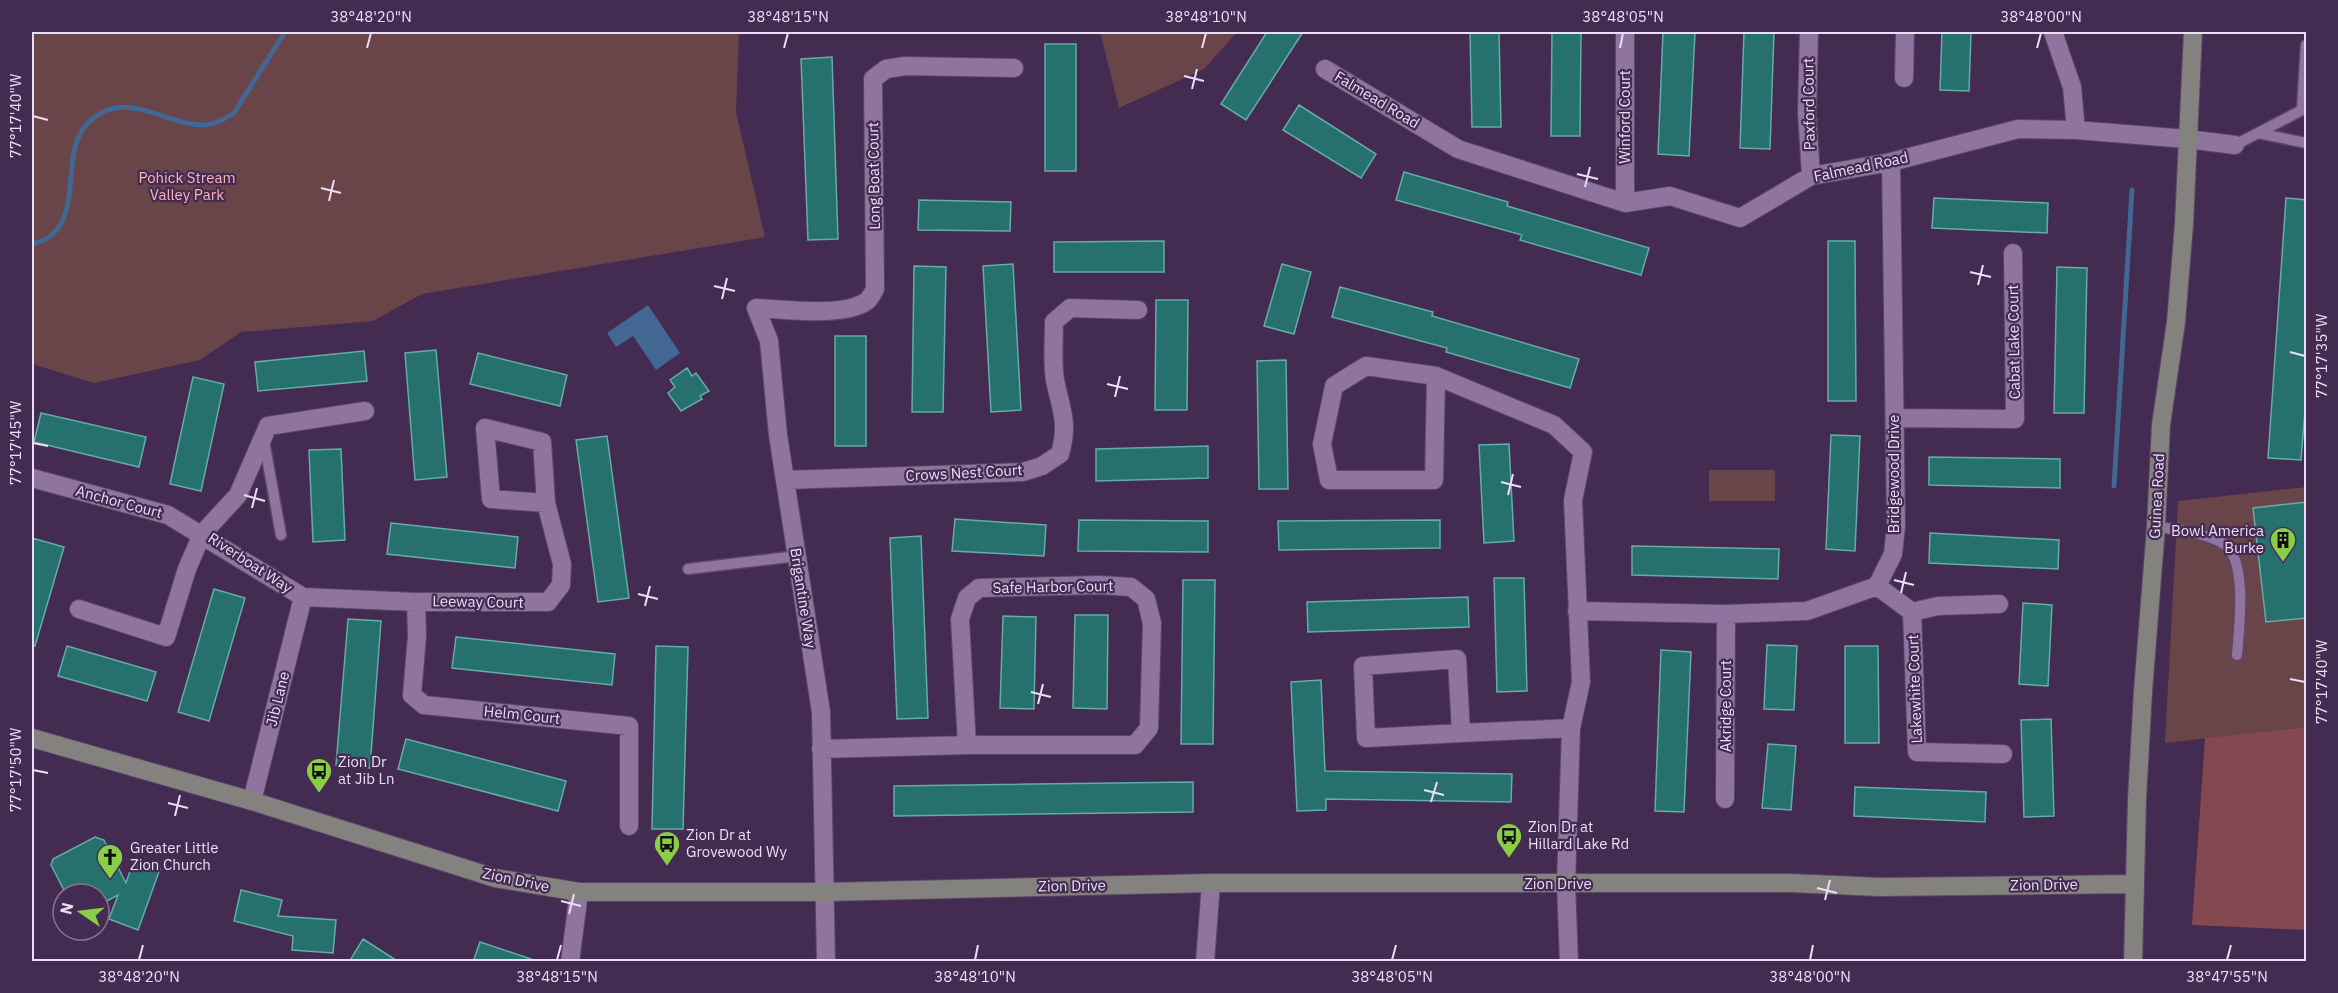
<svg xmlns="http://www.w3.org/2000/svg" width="2338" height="993" viewBox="0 0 2338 993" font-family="'IBM Plex Sans',sans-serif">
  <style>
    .green { fill: #694448 }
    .forest { fill: #844950 }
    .water { fill: #416792 }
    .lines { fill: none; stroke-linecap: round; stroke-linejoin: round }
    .stream { stroke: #416792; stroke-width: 5 }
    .building { fill: #26706e; stroke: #65aba8; stroke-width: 1.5 }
    .lane-casing { stroke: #5b4768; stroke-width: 13 }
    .street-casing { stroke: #5b4768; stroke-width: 20 }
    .secondary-casing { stroke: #5b4768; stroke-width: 20 }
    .lane { stroke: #8f749f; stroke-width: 10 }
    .street { stroke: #8f749f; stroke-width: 18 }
    .secondary { stroke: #84827f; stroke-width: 18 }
    .ticks { fill: none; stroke: #ebddf5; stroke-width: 2 }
    .labels { text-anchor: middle; stroke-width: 4.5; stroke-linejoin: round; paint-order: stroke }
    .street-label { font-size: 15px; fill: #ebddf5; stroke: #432b51 }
    .park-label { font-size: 15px; fill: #feb2ba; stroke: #432b51 }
    .poi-label { font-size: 15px; fill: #ebddf5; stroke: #432b51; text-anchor: start }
    .neatline { fill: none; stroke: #ebddf5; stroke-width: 2 }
    .ticks-label { font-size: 15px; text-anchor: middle; fill: #ebddf5 }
  </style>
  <rect width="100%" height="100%" fill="#432b51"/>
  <!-- green -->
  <path class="green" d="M41,32H739L736,112L765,237L422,294L373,321L241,332L200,360L94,383L32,364V36Z
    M1100,32H1237L1204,69L1119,108Z
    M1709,470H1775V501H1709Z
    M2306,487V727L2165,743L2178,501Z"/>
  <!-- forest -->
  <path class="forest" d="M2306,727V930L2192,925L2205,738Z"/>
  <!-- water -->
  <path class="water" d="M648,305L680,353L656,370L633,336L616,347L607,333Z"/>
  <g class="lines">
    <!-- stream -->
    <path class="stream" d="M32,244C90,232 56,153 88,123C126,86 164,126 205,125C216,124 225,119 234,113L285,32
      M2114,486L2132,190"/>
  </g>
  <!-- building -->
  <path class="building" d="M1267,32H1303L1246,120L1221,104Z
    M1470,32H1499L1501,127H1472Z
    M1552,32H1581L1580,136H1551Z
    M1663,32H1695L1689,156L1658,154Z
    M1744,32H1774L1770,149L1740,148Z
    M1942,32H1971L1969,91L1940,90Z
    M1045,44H1076V171H1045Z
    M832,57L838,239L808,240L801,59Z
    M1299,105L1376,154L1361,178L1283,130Z
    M1404,172L1508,202L1507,206L1649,248L1641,275L1520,240L1522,235L1396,200Z
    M1934,198L2048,203L2047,233L1932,228Z
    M2286,198L2307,200V385L2301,460L2268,458Z
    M919,200L1011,202L1010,231L918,230Z
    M1164,241V272H1054V242Z
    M1828,241H1855L1856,401H1828Z
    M1013,264L1021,410L991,412L983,266Z
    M1282,264L1311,272L1294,334L1264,326Z
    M914,266L946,267L943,412H912Z
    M2057,267L2087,268L2084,413H2054Z
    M1340,287L1433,312L1432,316L1579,359L1570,388L1446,352L1447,348L1332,317Z
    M1156,300H1188L1187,410H1155Z
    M835,336H866V446H835Z
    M436,350L447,477L415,480L405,353Z
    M364,351L367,381L258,391L255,362Z
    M478,353L567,375L560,406L470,384Z
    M1286,360L1288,489H1259L1257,361Z
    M687,368L692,376L696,373L709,391L700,396L702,399L681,411L668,393L675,387L670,380Z
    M193,377L224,384L201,491L170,484Z
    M41,413L146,437L139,467L34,442Z
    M1831,435L1860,436L1855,551L1826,549Z
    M607,436L629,598L598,602L576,440Z
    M1509,444L1514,541L1484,543L1479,445Z
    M1208,446V478L1096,481V449Z
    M341,449L345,540L313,542L309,450Z
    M1929,457L2060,459V488L1929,485Z
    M2307,502V618L2266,622L2253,508Z
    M955,519L1046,525L1044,556L952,551Z
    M1079,520L1208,521V552L1078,551Z
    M1440,520V548L1279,550L1278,521Z
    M391,523L518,537L515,568L387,554Z
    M1930,533L2059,540L2058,569L1929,563Z
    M921,536L928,718L897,719L890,538Z
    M32,538L64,547L35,646H32Z
    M1632,546L1779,549L1778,579L1632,575Z
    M1494,578H1524L1527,691L1497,692Z
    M1183,580H1215L1213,744H1181Z
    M214,589L245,598L209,721L178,712Z
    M1468,597L1469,627L1308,632L1307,602Z
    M2023,603L2052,605L2048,686L2019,684Z
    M1075,615H1108L1107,709L1073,708Z
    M1003,616L1036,617L1034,709L1000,708Z
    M348,619L381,621L370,768L336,765Z
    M456,637L615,654L612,685L452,668Z
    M1767,645L1797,646L1794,710L1764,709Z
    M67,646L156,672L147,701L58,676Z
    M656,646L688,647L683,829H652Z
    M1845,646H1878L1879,743H1845Z
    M1661,650L1691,652L1684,812L1655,811Z
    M1321,680L1325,771L1512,774L1511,802L1326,799V810L1297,811L1291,682Z
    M2051,719L2054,816L2024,817L2021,720Z
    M406,739L566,781L558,811L398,769Z
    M1768,744L1796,746L1791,810L1762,808Z
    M1193,782V812L894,816V786Z
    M1855,787L1986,792L1985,822L1854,816Z
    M95,837L104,840L126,883L134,859L160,869L138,930L109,919L118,895L99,905V894H66L51,865L53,859Z
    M241,890L282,900L278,916L336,920L333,953L292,950L293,936L234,921Z
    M363,939L399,962H349Z
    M480,942L531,959L530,962H473Z"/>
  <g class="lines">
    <!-- lane casing -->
    <g class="lane-casing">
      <path id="lane" d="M2258,133L2306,143
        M2235,145L2302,110L2306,45
        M264,441L281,535
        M2156,527C2176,529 2207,533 2224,544C2248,560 2239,630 2237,655
        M688,569L797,556"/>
    </g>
    <!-- street casing -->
    <g class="street-casing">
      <path id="street" d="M1625,32V203
        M1809,32L1807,113L1811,176
        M2053,32L2072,87L2076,130
        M1325,69L1458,149L1625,203L1670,196L1740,218L1811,176L1891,162L2018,129L2076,130L2187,139L2235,145
        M1904,78L1905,32
        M1366,366L1436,376L1434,480H1329L1322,444L1334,386Z
        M1436,376L1554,425L1583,452L1573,500L1581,682L1571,728L1566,884L1569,962
        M1895,418L2015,419L2013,253
        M32,478L168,515L303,597L416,602H548L561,585L562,564L546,503L542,442L485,428L491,499L546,503
        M785,480L1023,472L1042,466L1060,454C1069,422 1061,410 1055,380C1052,362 1054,341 1054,322L1070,308L1138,310
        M1099,585L1131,587L1146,599L1152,623L1149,728L1135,745H967L960,619L967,598L979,588Z
        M1877,586L1912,612L1938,606L1999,604
        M416,602L417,636L412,695L424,705L629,726V826
        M79,609L166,637L187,569L202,534L238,495L268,426L365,411
        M1577,611L1726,614L1807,611L1877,586L1893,554L1896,526L1891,162
        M1912,612L1917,752L2003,754
        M1457,659L1461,733L1366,738L1363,666Z
        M1461,733L1571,728
        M821,749L967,745
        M1725,799L1726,614
        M252,801L303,597
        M570,962L579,892
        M826,962L821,712L778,435L769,341L756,308C784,309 843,318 867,301C870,298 873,293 875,289L873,79L886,69L905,66L1014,68
        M1205,962L1211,883"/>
    </g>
    <!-- secondary casing -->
    <g class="secondary-casing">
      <path id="secondary" d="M32,738L252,801L495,878L579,892H825L1211,883H1790L1879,887L2135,884
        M2133,962L2137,799L2143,691L2156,527L2161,425L2176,322L2184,224L2193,32"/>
    </g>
    <!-- lane -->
    <use href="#lane" class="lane"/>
    <!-- street -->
    <use href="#street" class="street"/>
    <!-- secondary -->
    <use href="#secondary" class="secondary"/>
  </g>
  <!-- ticks -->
  <path class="ticks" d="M367,48L371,33M784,48L788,33M1202,48L1206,33M1620,48L1623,33M2037,48L2041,33M1184,76L1204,81M1192,89L1197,69M33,116L48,120M1577,174L1598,179M1585,187L1590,167M321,188L341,193M329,201L334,180M1970,272L1991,277M1978,285L1983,265M714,286L735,291M722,299L727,278M2290,352L2305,356M1107,384L1128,389M1115,397L1120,376M33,443L48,446M1501,482L1521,487M244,495L265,501M1508,495L1513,474M252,508L257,488M1894,580L1914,585M1901,593L1906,572M638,594L658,599M645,606L650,586M2290,679L2305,682M1031,692L1051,697M1038,704L1043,684M33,770L48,773M1424,790L1444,795M1431,802L1437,782M168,803L188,808M175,816L180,795M1817,888L1837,893M1825,900L1830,880M561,901L581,906M569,914L574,894M139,960L143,945M557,960L561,945M975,960L978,945M1392,960L1396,945M1810,960L1813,945M2227,960L2231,945"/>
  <!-- icons -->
  <defs>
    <g id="building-pin" transform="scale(1.35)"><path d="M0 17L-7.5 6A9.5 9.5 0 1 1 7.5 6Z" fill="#8ace48" stroke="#432b51"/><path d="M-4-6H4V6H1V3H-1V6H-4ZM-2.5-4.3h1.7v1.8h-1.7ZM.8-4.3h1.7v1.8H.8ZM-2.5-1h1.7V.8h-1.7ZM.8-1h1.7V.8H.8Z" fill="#111"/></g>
    <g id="bus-pin" transform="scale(1.35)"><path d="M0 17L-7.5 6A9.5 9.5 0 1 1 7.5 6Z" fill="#8ace48" stroke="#432b51"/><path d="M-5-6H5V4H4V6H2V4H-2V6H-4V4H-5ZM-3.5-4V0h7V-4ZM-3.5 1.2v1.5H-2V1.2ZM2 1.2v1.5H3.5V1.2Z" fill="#111"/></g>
    <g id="church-pin" transform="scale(1.35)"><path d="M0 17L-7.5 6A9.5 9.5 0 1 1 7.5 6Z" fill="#8ace48" stroke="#432b51"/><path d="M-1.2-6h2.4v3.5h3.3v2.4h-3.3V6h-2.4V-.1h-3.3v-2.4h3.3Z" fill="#111"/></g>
  </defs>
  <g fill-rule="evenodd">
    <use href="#building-pin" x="2283" y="540"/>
    <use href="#bus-pin" x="319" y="771"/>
    <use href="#bus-pin" x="1509" y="836"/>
    <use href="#bus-pin" x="667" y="844"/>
    <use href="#church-pin" x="110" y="857"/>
  </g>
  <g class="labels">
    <!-- street labels -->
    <g class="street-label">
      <text transform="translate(1377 100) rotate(31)" y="5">Falmead Road</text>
      <text transform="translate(1809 104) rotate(-91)" y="5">Paxford Court</text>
      <text transform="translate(1625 117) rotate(-90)" y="5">Winford Court</text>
      <text transform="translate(1861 167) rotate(-12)" y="5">Falmead Road</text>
      <text transform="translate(874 176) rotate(-91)" y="5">Long Boat Court</text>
      <text transform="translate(2014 342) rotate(-91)" y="5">Cabat Lake Court</text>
      <text transform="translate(964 473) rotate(-3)" y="5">Crows Nest Court</text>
      <text transform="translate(1894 474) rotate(-90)" y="5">Bridgewood Drive</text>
      <text transform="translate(2157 496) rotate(-87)" y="5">Guinea Road</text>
      <text transform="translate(119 502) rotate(15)" y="5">Anchor Court</text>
      <text transform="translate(250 563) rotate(33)" y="5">Riverboat Way</text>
      <text transform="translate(1053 587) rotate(-1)" y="5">Safe Harbor Court</text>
      <text transform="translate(803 598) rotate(81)" y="5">Brigantine Way</text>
      <text transform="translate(478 602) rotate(1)" y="5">Leeway Court</text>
      <text transform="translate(1915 689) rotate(-92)" y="5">Lakewhite Court</text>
      <text transform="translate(278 699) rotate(-76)" y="5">Jib Lane</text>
      <text transform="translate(1726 706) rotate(-90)" y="5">Akridge Court</text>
      <text transform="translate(522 715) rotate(6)" y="5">Helm Court</text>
      <text transform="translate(516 880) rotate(12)" y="5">Zion Drive</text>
      <text x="1558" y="889">Zion Drive</text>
      <text transform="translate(2044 885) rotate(-1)" y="5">Zion Drive</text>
      <text transform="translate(1072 886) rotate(-1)" y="5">Zion Drive</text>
    </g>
    <!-- park labels -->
    <g class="park-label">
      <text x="187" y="183">Pohick Stream<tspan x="187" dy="17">Valley Park</tspan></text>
    </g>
    <!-- poi labels -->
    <g class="poi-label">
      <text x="2264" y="536" text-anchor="end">Bowl America<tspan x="2264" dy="17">Burke</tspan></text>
      <text x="338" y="767">Zion Dr<tspan x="338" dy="17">at Jib Ln</tspan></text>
      <text x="1528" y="832">Zion Dr at<tspan x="1528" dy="17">Hillard Lake Rd</tspan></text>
      <text x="686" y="840">Zion Dr at<tspan x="686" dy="17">Grovewood Wy</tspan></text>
      <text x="130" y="853">Greater Little<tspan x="130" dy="17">Zion Church</tspan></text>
    </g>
  </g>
  <!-- border -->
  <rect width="2338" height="993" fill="none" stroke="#432b51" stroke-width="66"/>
  <!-- north arrow -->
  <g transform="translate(81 912) rotate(284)"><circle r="28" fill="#432b51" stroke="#867293" stroke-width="1.5"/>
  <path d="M0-4.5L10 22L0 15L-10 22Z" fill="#8ace48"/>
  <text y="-9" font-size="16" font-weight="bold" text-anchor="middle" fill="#ebddf5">N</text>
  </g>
  <rect x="33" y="33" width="2272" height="927" class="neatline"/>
  <g class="ticks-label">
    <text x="371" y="22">38°48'20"N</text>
    <text x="788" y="22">38°48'15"N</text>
    <text x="1206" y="22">38°48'10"N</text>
    <text x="1623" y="22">38°48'05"N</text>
    <text x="2041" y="22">38°48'00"N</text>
    <text transform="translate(16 116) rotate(-90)" y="5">77°17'40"W</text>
    <text transform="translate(2322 356) rotate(-90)" y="5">77°17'35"W</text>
    <text transform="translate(16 443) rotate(-90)" y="5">77°17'45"W</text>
    <text transform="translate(2322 682) rotate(-90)" y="5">77°17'40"W</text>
    <text transform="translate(16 770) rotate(-90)" y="5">77°17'50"W</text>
    <text x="139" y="982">38°48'20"N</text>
    <text x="557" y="982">38°48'15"N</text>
    <text x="975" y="982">38°48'10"N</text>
    <text x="1392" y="982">38°48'05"N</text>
    <text x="1810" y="982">38°48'00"N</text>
    <text x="2227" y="982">38°47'55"N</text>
  </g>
</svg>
